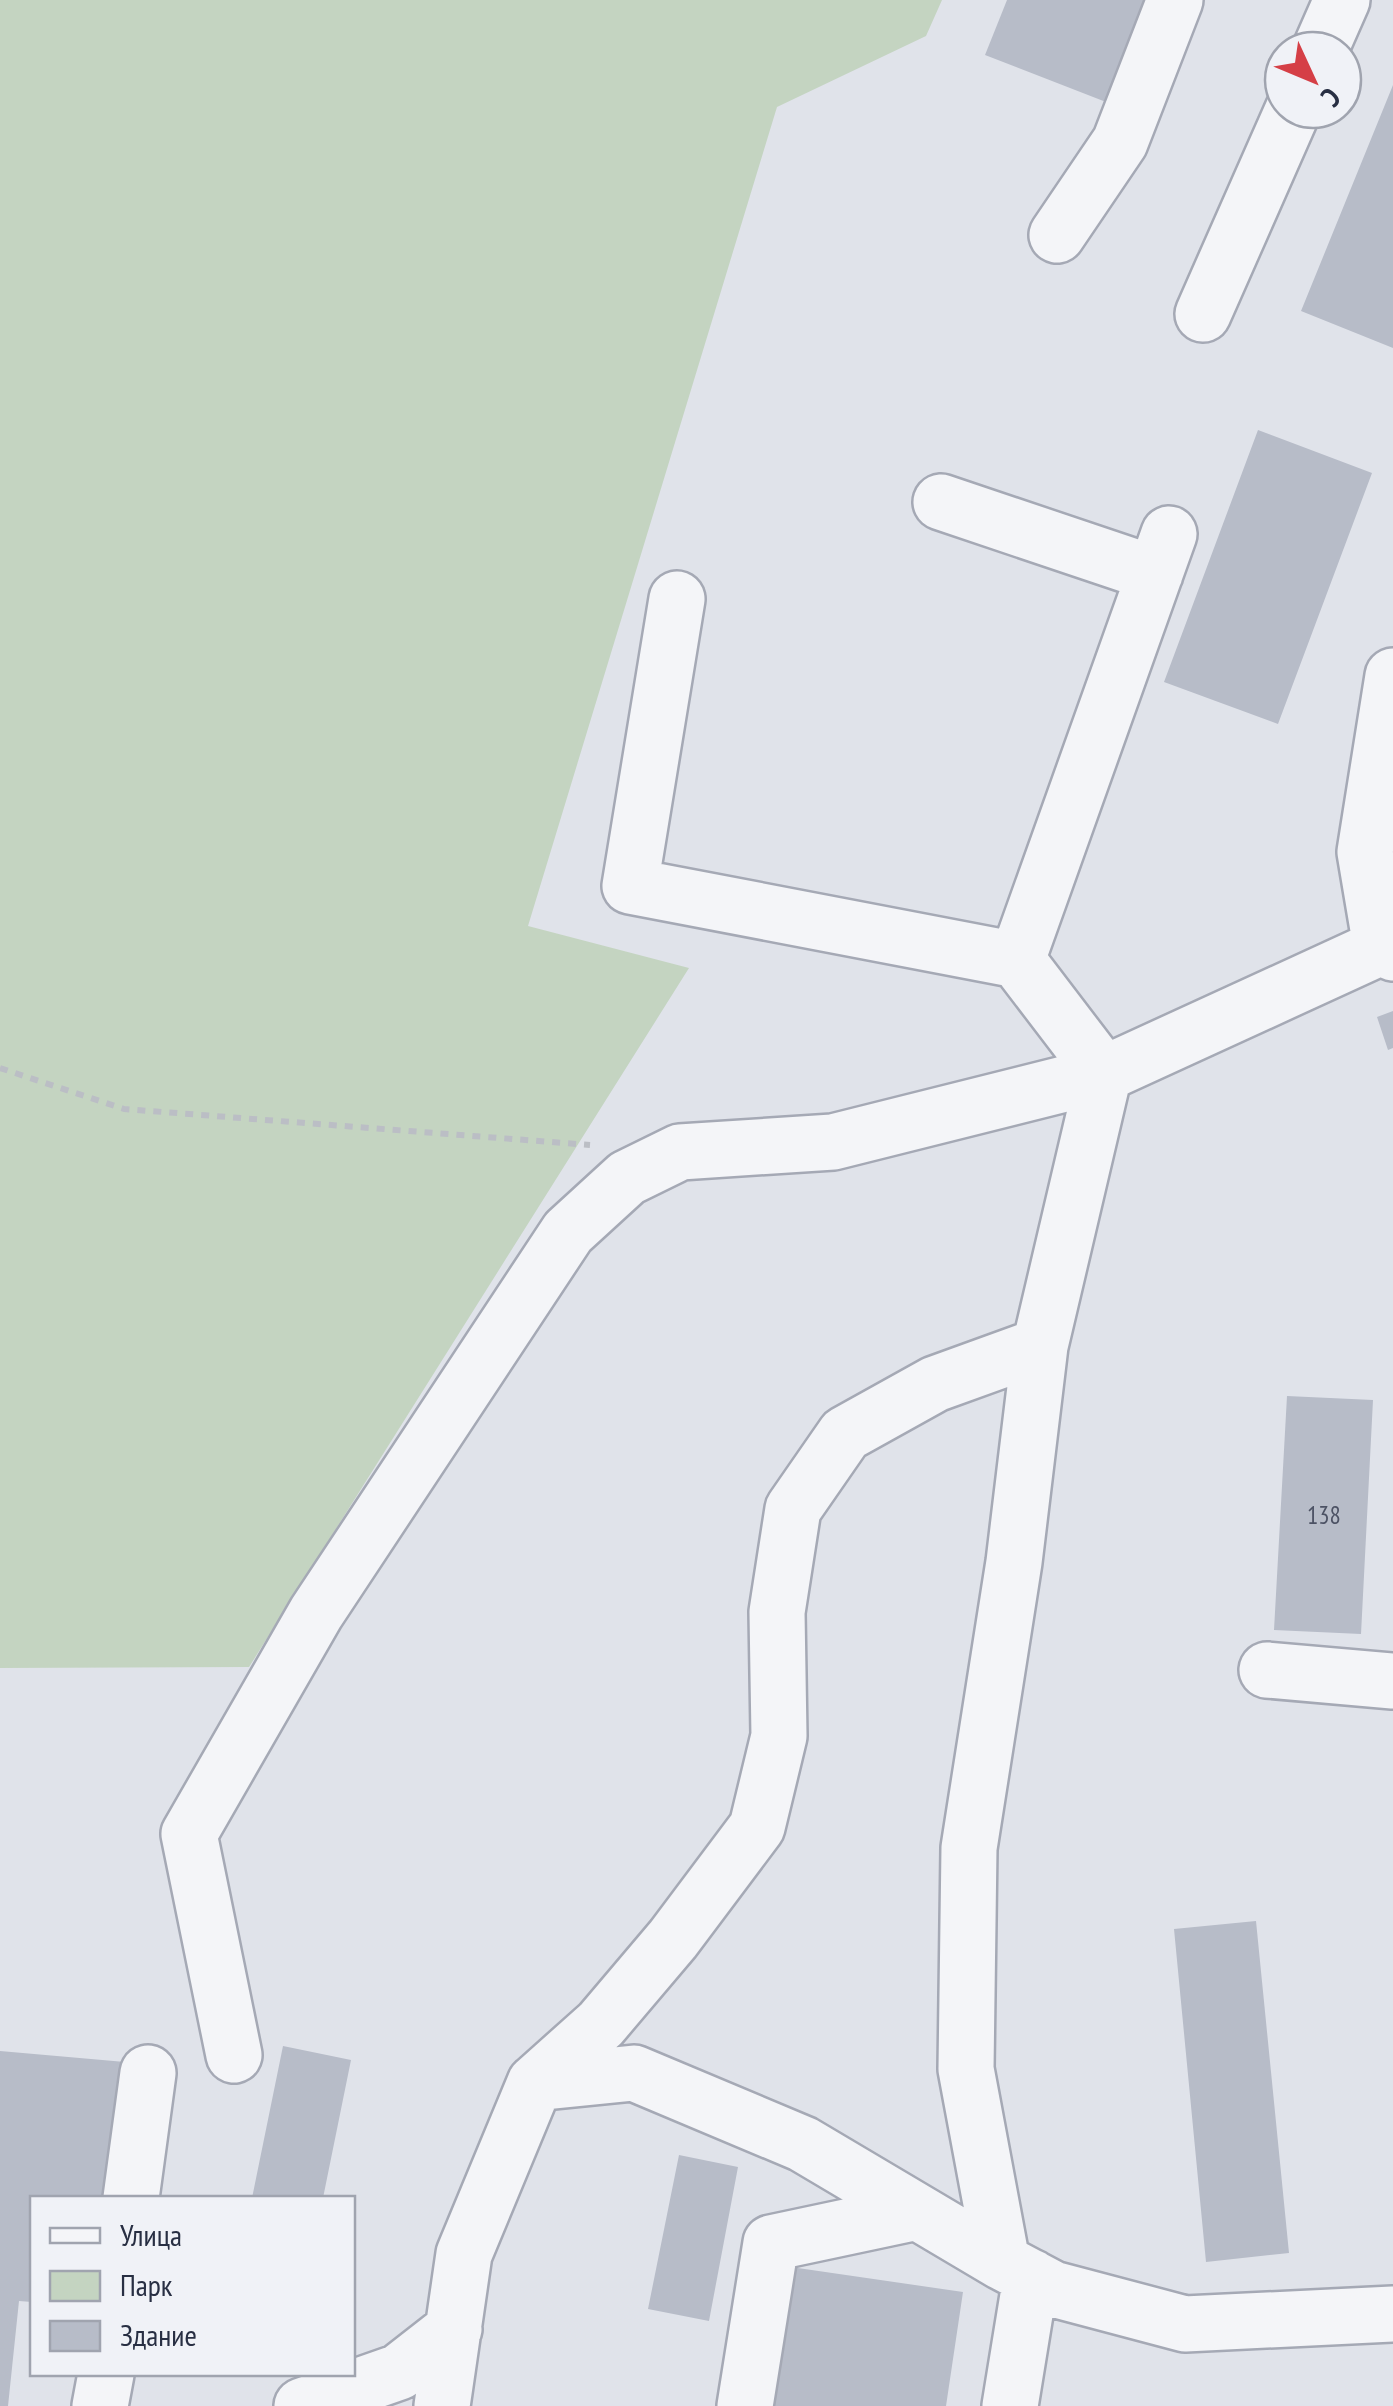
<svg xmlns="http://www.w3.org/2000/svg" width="1393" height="2406" viewBox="0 0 1393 2406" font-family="'PT Sans Narrow',sans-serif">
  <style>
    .green { fill: #c4d4c1 }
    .building { fill: #b7bcc8 }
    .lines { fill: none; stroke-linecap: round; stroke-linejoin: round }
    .minor-casing { stroke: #a5a9b5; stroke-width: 60 }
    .path { stroke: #bbbec5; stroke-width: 6; stroke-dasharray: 8 8; stroke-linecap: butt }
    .minor { stroke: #f4f5f8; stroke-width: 55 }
    .labels { text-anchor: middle; stroke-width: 10; stroke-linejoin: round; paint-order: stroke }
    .number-label { font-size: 25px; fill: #4c5264 }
  </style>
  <rect width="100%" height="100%" fill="#e0e3ea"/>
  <!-- green -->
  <path class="green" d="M0,0H942L926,36L777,107L528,926L689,968L249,1667L0,1668Z"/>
  <!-- building -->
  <path class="building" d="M1007,0H1146L1106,102L985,55Z
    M1393,85V348L1301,311Z
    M1258,430L1372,473L1278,724L1164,682Z
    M1393,1011V1048L1388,1050L1377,1017Z
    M1287,1396L1373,1400L1361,1634L1274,1630Z
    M1256,1921L1289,2253L1206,2262L1174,1929Z
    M283,2046L351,2060L323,2198H252Z
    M0,2051L125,2062L110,2198H32V2302L19,2301L8,2406H0Z
    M679,2155L738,2167L709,2321L648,2309Z
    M784,2266L963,2292L946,2406H764Z"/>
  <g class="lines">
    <!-- minor casing -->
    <g class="minor-casing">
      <path id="minor" d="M1320,50L1342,0
        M1057,235L1120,142L1175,0
        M1203,314L1293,110
        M941,502L1155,574
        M677,599L630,886L1017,960L1104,1074L1040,1346L1014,1562L969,1848L966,2069L1002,2262L1053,2289L1185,2324L1393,2314
        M1381,947L1365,852L1393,676
        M1017,960L1169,534
        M1267,1670L1393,1681
        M234,2055L189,1834L316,1613L568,1232L627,1178L680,1152L833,1142L1104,1074L1381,947L1393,953
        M535,2083L634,2073L803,2144L1002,2262
        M131,2198L148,2073
        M100,2406L106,2374
        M302,2406L399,2372L454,2329
        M442,2406L464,2254L535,2083L601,2024L673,1939L757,1827L779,1736L777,1612L793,1509L845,1434L935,1384L1040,1346
        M745,2406L771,2243L917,2212
        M1010,2406L1031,2277"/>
    </g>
    <!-- path -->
    <path class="path" d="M0,1068L124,1109L590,1145"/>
    <!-- minor -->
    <use href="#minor" class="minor"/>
  </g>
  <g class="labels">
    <!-- number labels -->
    <g class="number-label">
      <text x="1324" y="1524">138</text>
    </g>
  </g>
  <!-- legend -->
  <rect x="30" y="2196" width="325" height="180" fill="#f0f2f7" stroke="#a0a4af" stroke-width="2.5"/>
  <rect x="50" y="2228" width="50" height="15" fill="#f4f5f8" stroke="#a0a4af" stroke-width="2.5"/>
  <text x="120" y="2246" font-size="30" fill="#282f43">Улица</text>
  <rect x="50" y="2271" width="50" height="30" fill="#c4d4c1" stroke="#a0a4af" stroke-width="2.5"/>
  <text x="120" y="2296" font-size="30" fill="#282f43">Парк</text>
  <rect x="50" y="2321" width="50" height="30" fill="#b7bcc8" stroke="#a0a4af" stroke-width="2.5"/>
  <text x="120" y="2346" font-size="30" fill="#282f43">Здание</text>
  <!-- north arrow -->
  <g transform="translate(1313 80) rotate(134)"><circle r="48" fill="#f0f2f7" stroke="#a0a4af" stroke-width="2.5"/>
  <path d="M0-8L18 38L0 25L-18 38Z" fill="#d53f46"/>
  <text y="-15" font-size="28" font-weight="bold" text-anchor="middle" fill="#282f43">С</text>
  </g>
</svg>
